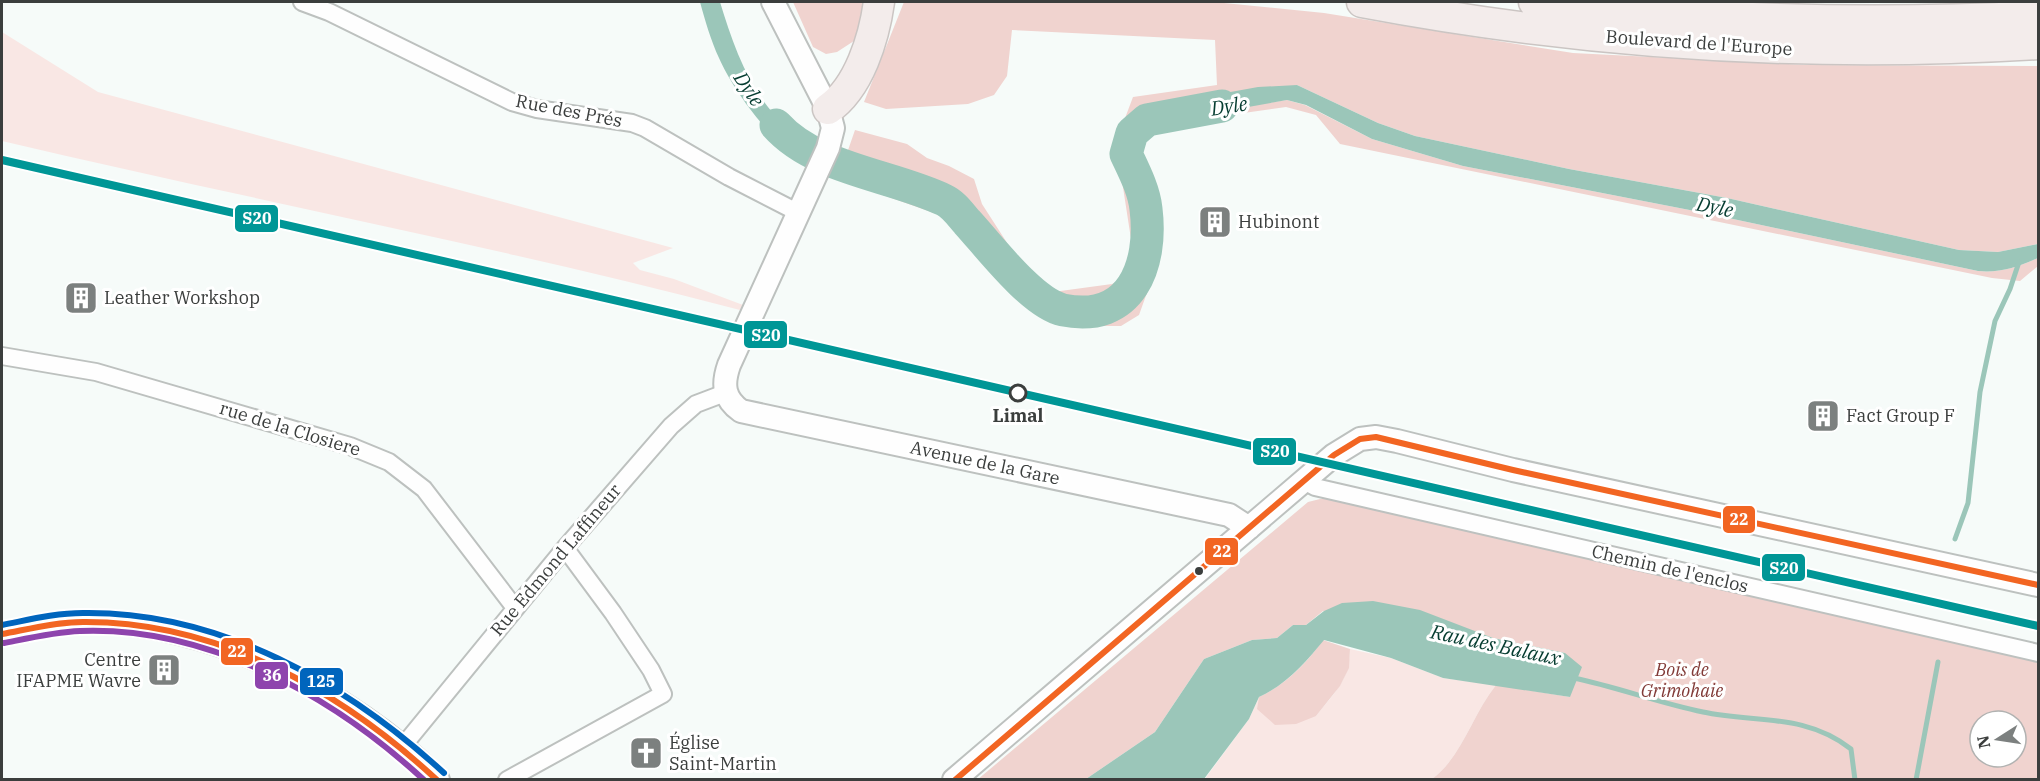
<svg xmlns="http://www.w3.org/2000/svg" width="2040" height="781" viewBox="0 0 2040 781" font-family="'IBM Plex Serif',serif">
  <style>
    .green { fill: #f9e7e4 }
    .forest { fill: #f0d3cf; fill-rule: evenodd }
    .water { fill: #9bc6b9 }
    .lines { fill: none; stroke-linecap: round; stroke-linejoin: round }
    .stream { stroke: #9bc6b9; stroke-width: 5 }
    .river { stroke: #9bc6b9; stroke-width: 33 }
    .street-casing { stroke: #bdc1bf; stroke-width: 20 }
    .secondary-casing { stroke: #bdc1bf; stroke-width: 26 }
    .highway-casing { stroke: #cbc5c3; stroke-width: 33 }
    .street { stroke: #fefefe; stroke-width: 16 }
    .secondary { stroke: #fefefe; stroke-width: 22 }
    .highway { stroke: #f3eceb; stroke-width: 30 }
    .bus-1-casing { stroke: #fff; stroke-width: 10 }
    .bus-2-casing { stroke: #fff; stroke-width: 10 }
    .bus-3-casing { stroke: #fff; stroke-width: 10 }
    .bus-1 { stroke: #f26522; stroke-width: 6 }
    .bus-2 { stroke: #8e44ad; stroke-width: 6 }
    .bus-3 { stroke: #0065bd; stroke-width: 6 }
    .rail-1-casing { stroke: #fff; stroke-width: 12 }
    .rail-1 { stroke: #009696; stroke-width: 8 }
    .stop-dot { fill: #fff; stroke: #3b3e3d; stroke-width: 3 }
    .bus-dot { fill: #3b3e3d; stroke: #fff; stroke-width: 2 }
    .labels { text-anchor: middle; stroke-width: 6; stroke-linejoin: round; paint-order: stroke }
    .street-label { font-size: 18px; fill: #3b3e3d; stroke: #fff }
    .poi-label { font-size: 18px; fill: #3b3e3d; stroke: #fff; text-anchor: start }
    .stop-label { font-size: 18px; font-weight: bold; fill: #3b3e3d; stroke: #fff }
    .park-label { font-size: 18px; font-style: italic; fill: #823b38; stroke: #fff }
    .water-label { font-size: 20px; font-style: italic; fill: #053c30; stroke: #fff }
    .line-badge { stroke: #fff; stroke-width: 2 }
    .badge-label { font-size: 16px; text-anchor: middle; font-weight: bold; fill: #fff }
  </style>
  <rect width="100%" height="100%" fill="#f6fbf9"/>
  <!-- green -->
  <path class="green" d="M2,32L98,92L673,248L633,263L640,270L674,279L743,305L740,310C496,246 247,199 2,141Z
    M1350,649L1391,658L1443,678L1496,685C1472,715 1462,757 1432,779L1204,780L1249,719L1259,697L1316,716C1335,692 1349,681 1350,649Z"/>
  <!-- forest -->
  <path class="forest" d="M793,2H870L857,39L837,52L826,54L813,47Z
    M904,2H1214L1324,13L1573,53L1808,65L2038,66V244L1998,252L1959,250L1727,198L1569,169L1415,136L1378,123L1297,85L1252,105L1287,100L1305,105L1372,139L1463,166L1705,213L1978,271C2001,273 2017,267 2038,258V266L2020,281L1992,278L1340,144L1316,115L1286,107L1187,121L1145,137L1141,143L1139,154L1158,262L1139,315L1121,326H1092L1060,321L1036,307L951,219L838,179L855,130L907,144L927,158L949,166L974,179L982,204L1011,249L1017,265L1053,292L1112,284L1131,274L1133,252L1116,142L1133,97L1217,85L1215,40L1012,30L1007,76L994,95L968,104L886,109L864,102Z
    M1320,499H1331L2038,661V779H1432C1462,757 1472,715 1496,685L1570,697L1565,653L1493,638L1462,627L1323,611L1306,625H1293L1277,638L1252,640L1204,659L1155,732L1086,779L977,780L1308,502ZM1980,721H2016V757H1980Z
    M1323,640L1350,649L1349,668L1340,686L1316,716L1296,724L1275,725L1257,709L1259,697C1285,685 1307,663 1323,640Z"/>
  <!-- water -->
  <path class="water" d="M700,2H720C737,58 759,118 815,146L809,159C775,150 733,90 719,58C711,41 705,20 700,2Z
    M1297,85L1378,123L1415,136L1569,169L1727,198L1959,250L1998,252L2038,244V258C2017,267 2001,273 1978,271L1705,213L1463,166L1372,139L1306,105L1287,100L1176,120L1181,101L1258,87Z
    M1373,601L1420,610L1493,638L1565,653L1582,667L1570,697L1443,678L1391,658L1324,640C1306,662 1286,685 1259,697L1249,719L1204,779H1086L1155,732L1204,659L1252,640L1277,638L1293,625H1306L1324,611L1342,603Z"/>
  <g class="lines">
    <!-- stream -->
    <path class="stream" d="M1955,539L1968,503L1980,392L1995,321L2010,289L2019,262
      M1574,678C1617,687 1659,703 1703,712C1755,723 1805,713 1851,749L1855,780
      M1916,780L1938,662"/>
    <!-- river -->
    <path class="river" d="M776,125C815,169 892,175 944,200C953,204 960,214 967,222C989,246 1032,303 1063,310C1131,324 1153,265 1146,209C1144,190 1134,171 1126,154L1132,133L1147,120L1222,106"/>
    <!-- street casing -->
    <g class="street-casing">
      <path id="street" d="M302,2L329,12L512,102L537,109L632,123L645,128L729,177L799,213
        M2,356L96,372L350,446L389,462L424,489L515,608
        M1304,481L1315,487L2038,653
        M403,746L565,548L671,426L696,404L725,393
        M507,780L663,694L651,670L613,613L565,548"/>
    </g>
    <!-- secondary casing -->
    <g class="secondary-casing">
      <path id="secondary" d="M773,2L828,109L833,128L828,148L729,365C722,385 724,399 741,411L1229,515L1249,528
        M2,634C28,629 56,623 83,622C206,618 353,693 438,780
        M954,780L1334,455L1360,439L1376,437L1397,441L1513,470L2038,585"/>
    </g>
    <!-- highway casing -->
    <g class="highway-casing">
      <path id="highway" d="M1362,2C1585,44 1812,58 2038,44
        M1534,2C1592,10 1652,13 1711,16C1820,22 1929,22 2038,16
        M828,109C859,88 874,38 879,2"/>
    </g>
    <!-- street -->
    <use href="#street" class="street"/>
    <!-- secondary -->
    <use href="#secondary" class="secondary"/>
    <!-- highway -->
    <use href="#highway" class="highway"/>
    <!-- bus-1 casing -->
    <g class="bus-1-casing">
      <path id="bus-1" d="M2,634C29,629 56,622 83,622C218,621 341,691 437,780
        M955,780L1334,455L1360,439L1376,437L1513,470L2038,585"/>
    </g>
    <!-- bus-2 casing -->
    <g class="bus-2-casing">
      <path id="bus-2" d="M4,643C29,638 55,632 80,631C208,626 333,696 424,780"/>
    </g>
    <!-- bus-3 casing -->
    <g class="bus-3-casing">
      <path id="bus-3" d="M2,625C28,620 55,613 83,613C220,611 346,683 444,773"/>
    </g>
    <!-- bus-1 -->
    <use href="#bus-1" class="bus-1"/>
    <!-- bus-2 -->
    <use href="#bus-2" class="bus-2"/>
    <!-- bus-3 -->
    <use href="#bus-3" class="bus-3"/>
    <!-- rail-1 casing -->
    <g class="rail-1-casing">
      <path id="rail-1" d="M2,160L2038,626"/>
    </g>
    <!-- rail-1 -->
    <use href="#rail-1" class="rail-1"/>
  </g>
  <!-- icons -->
  <defs>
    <g id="building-square" transform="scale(1.725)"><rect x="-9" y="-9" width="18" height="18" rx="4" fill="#7c807f" stroke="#fff"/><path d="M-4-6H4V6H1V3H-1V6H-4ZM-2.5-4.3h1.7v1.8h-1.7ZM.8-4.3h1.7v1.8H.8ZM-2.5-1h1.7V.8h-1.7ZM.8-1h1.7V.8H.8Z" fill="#fff"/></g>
    <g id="church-square" transform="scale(1.725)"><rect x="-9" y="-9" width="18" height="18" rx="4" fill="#7c807f" stroke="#fff"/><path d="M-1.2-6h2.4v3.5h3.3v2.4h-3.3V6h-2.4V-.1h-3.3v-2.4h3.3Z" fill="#fff"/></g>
  </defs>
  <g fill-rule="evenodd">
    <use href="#building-square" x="1215" y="222"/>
    <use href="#building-square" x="81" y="298"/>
    <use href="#building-square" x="1823" y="416"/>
    <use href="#building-square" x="164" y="670"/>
    <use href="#church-square" x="646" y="753"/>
  </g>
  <!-- markers -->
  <circle class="stop-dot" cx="1018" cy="393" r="8"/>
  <circle class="bus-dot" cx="1199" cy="571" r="5"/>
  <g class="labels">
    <!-- street labels -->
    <g class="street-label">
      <text transform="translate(1699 43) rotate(4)" y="6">Boulevard de l'Europe</text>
      <text transform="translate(569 111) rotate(11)" y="6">Rue des Prés</text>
      <text transform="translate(290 429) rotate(17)" y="6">rue de la Closiere</text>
      <text transform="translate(985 463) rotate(12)" y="6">Avenue de la Gare</text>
      <text transform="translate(556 560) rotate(-50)" y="6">Rue Edmond Laffineur</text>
      <text transform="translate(1670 569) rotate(13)" y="6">Chemin de l'enclos</text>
    </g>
    <!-- poi labels -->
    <g class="poi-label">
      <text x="1238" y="228">Hubinont</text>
      <text x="104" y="304">Leather Workshop</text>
      <text x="1846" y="422">Fact Group F</text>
      <text x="141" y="666" text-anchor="end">Centre<tspan x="141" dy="21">IFAPME Wavre</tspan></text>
      <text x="669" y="749">Église<tspan x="669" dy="21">Saint-Martin</tspan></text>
    </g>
    <!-- stop labels -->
    <g class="stop-label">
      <text x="1018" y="422">Limal</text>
    </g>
    <!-- park labels -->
    <g class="park-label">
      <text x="1682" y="676">Bois de<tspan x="1682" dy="21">Grimohaie</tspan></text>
    </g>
    <!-- water labels -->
    <g class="water-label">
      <text transform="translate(749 89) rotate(56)" y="7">Dyle</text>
      <text transform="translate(1229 106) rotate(-9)" y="7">Dyle</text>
      <text transform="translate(1715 207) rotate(11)" y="7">Dyle</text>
      <text transform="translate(1496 645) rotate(12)" y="7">Rau des Balaux</text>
    </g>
  </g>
  <g class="line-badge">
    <rect x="234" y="204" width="45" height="29" rx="6" fill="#009696"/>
    <rect x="743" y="320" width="45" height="29" rx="6" fill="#009696"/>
    <rect x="1252" y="437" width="45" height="29" rx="6" fill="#009696"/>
    <rect x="1722" y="505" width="34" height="29" rx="6" fill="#f26522"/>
    <rect x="1204" y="537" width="35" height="29" rx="6" fill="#f26522"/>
    <rect x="1761" y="553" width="45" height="29" rx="6" fill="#009696"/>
    <rect x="220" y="637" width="34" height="29" rx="6" fill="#f26522"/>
    <rect x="254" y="661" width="35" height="29" rx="6" fill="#8e44ad"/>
    <rect x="299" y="667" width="45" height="29" rx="6" fill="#0065bd"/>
  </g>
  <g class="badge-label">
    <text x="257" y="224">S20</text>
    <text x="766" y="341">S20</text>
    <text x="1275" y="457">S20</text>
    <text x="1739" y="525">22</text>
    <text x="1222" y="557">22</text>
    <text x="1784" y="574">S20</text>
    <text x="237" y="657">22</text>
    <text x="272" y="681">36</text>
    <text x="321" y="687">125</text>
  </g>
  <!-- border -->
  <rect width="2040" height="781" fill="none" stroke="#3b3e3d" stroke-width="6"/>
  <!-- north arrow -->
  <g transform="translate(1998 739) rotate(258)"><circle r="28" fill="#ffffff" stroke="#b1b2b1" stroke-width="1.5"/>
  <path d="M0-4.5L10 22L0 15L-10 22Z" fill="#7c807f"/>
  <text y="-9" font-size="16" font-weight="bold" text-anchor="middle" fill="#3b3e3d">N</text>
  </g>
</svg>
